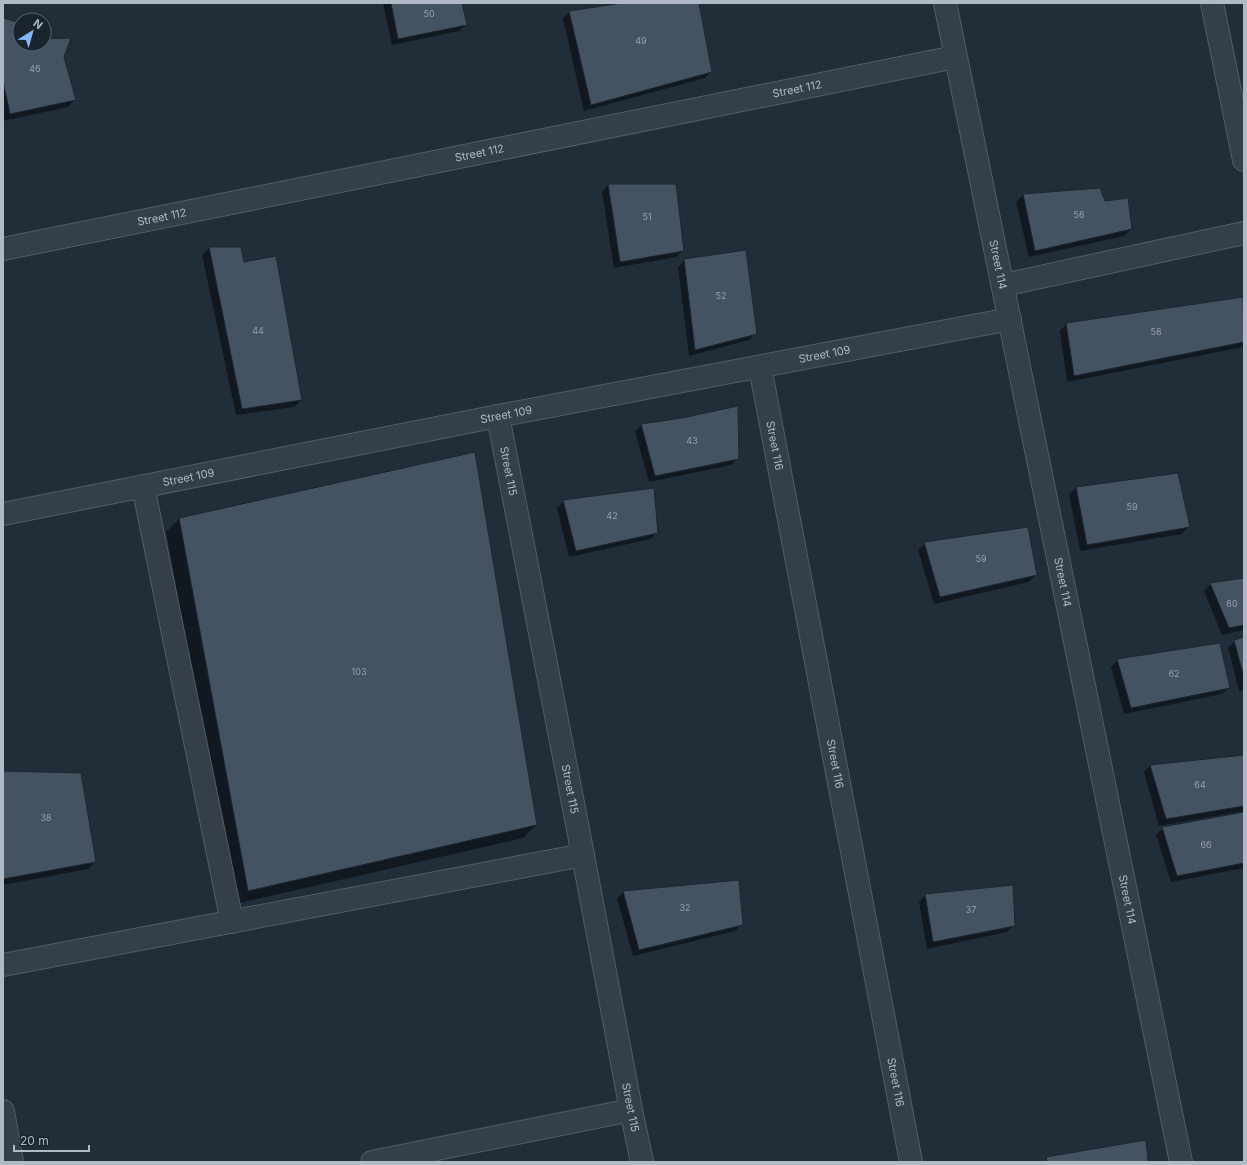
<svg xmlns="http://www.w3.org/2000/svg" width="1247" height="1165" viewBox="0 0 1247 1165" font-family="Inter,sans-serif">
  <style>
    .shadow { fill: #0007 }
    .building { fill: #445362; stroke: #1c2631 }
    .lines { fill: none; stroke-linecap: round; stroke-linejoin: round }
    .minor-casing { stroke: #535d68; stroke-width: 24 }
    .minor { stroke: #353f4a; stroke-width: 22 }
    .labels { text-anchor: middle; stroke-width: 3; stroke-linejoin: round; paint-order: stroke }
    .number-label { font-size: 9px; fill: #95a0ae }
    .street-label { font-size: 11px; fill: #b0bac7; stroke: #1a242f }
  </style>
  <rect width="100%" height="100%" fill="#212e3a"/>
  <!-- shadow -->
  <path class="shadow" d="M383,3H461L466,25L459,31L392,45Z
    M629,3H698L711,71L705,78L584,111L563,18L570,12Z
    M3,19L20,24V44H44V40L63,56L74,100L68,107L3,121Z
    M608,185L683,250L676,257L614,268L602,192Z
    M1100,189L1105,202L1131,229L1124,236L1029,257L1016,202L1023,195Z
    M209,248L243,263L301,400L294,407L236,415L202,255Z
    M685,260L756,333L749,340L689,356L678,267Z
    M1242,298L1244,307V346L1243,347L1067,382L1060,331L1066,324Z
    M642,425L738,458L731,465L649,482L635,431Z
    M1076,488L1188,527L1182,534L1080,551L1069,494Z
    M564,501L657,532L651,539L569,557L557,508Z
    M179,519L536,825L523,838L235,904L166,532Z
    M925,543L1036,575L1029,582L934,604L918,550Z
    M1244,579V630L1222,635L1204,591L1211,584Z
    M1244,638V690L1239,691L1228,647L1235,641Z
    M1118,660L1229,687L1222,694L1124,714L1111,667Z
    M1244,756V811L1159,826L1144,772L1150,766Z
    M3,772L95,862L88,869L3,885Z
    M1244,813V868L1171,882L1156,835L1163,828Z
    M624,892L742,924L735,931L633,956L617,898Z
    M926,895L1014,925L1007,932L927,949L919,902Z"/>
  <!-- building -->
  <path class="building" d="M391,3H462L467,25L398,39Z
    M622,3H699L712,72L591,105L569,11Z
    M3,18L20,23V44H44V39L71,38L64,57L76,100L10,114L3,81Z
    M608,184H676L684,251L620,262Z
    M1100,188L1105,201L1128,198L1132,229L1035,251L1023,194Z
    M209,247H241L244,262L276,256L302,400L242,409Z
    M746,250L757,334L695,350L684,259Z
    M1243,297L1244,342L1074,376L1066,323Z
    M738,406L739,459L655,476L641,424L682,418Z
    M475,452L537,825L248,891L179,518Z
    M1178,473L1190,527L1087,545L1076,487Z
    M654,488L658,533L576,551L563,500Z
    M1028,527L1037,575L940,597L924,542Z
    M1244,578V625L1229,628L1210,583Z
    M1244,637V678L1234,640Z
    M1220,643L1230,688L1131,708L1117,659Z
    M1244,755V806L1166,819L1150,765Z
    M3,771L81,773L96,862L3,879Z
    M1244,812V863L1177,876L1162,827Z
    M739,880L743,925L639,950L623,891Z
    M1013,885L1015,926L933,942L925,894Z
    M1146,1140L1148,1162H1047L1046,1157Z"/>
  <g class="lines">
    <!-- minor casing -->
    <g class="minor-casing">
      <g id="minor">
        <path id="s1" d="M945,3L1181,1162"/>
        <path d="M1212,3L1244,160"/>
        <path id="s2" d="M3,249L955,57"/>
        <path d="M1003,285L1244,233"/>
        <path id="s3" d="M760,367L911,1162"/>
        <path id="s4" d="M498,416L583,855L631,1110L642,1162"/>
        <path d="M143,486L232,922"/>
        <path id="s5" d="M3,514L498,416L1010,319"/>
        <path d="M3,965L583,855"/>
        <path d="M3,1111L12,1162"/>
        <path d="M372,1162L631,1110"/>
      </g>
    </g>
    <!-- minor -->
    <use href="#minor" class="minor"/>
  </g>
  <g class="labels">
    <!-- number labels -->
    <g class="number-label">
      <text x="429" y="17">50</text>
      <text x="641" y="44">49</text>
      <text x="35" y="72">46</text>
      <text x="1079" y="218">56</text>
      <text x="647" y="220">51</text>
      <text x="721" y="299">52</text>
      <text x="258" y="334">44</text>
      <text x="1156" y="335">58</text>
      <text x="692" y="444">43</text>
      <text x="1132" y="510">59</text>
      <text x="612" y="519">42</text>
      <text x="981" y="562">59</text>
      <text x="1232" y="607">60</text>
      <text x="359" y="675">103</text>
      <text x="1174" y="677">62</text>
      <text x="1200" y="788">64</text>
      <text x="46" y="821">38</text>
      <text x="1206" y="848">66</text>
      <text x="685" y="911">32</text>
      <text x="971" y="913">37</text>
    </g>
    <!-- street labels -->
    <g class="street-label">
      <text dy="4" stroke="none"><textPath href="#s2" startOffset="810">Street 112</textPath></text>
      <text dy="4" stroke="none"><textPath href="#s2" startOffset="486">Street 112</textPath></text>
      <text dy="4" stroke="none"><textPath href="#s2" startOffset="162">Street 112</textPath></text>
      <text dy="4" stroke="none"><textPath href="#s1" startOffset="267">Street 114</textPath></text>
      <text dy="4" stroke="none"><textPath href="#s5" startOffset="837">Street 109</textPath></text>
      <text dy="4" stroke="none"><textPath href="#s5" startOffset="513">Street 109</textPath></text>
      <text dy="4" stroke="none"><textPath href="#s3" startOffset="80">Street 116</textPath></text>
      <text dy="4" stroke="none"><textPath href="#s4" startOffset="56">Street 115</textPath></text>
      <text dy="4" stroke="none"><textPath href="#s5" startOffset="189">Street 109</textPath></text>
      <text dy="4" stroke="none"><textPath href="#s1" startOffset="591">Street 114</textPath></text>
      <text dy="4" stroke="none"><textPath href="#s3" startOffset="404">Street 116</textPath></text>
      <text dy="4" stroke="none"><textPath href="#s4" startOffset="380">Street 115</textPath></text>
      <text dy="4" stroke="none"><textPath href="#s1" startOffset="915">Street 114</textPath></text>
      <text dy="4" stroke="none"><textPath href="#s3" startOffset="728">Street 116</textPath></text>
      <text dy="4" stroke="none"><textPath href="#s4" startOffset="704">Street 115</textPath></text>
    </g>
  </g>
  <!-- border -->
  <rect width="1247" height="1165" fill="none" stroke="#b0bac7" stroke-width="8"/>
  <!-- north arrow -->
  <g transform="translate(32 32) rotate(37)"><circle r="19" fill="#1a242f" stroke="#56606c"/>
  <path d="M0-3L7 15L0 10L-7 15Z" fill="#82b8fa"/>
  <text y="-6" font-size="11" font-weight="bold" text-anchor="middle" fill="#b0bac7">N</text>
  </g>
  <!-- scale -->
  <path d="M14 1145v6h75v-6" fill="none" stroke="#b0bac7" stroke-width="2"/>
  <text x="20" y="1145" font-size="12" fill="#b0bac7" stroke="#1a242f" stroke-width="3" paint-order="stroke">20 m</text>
</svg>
